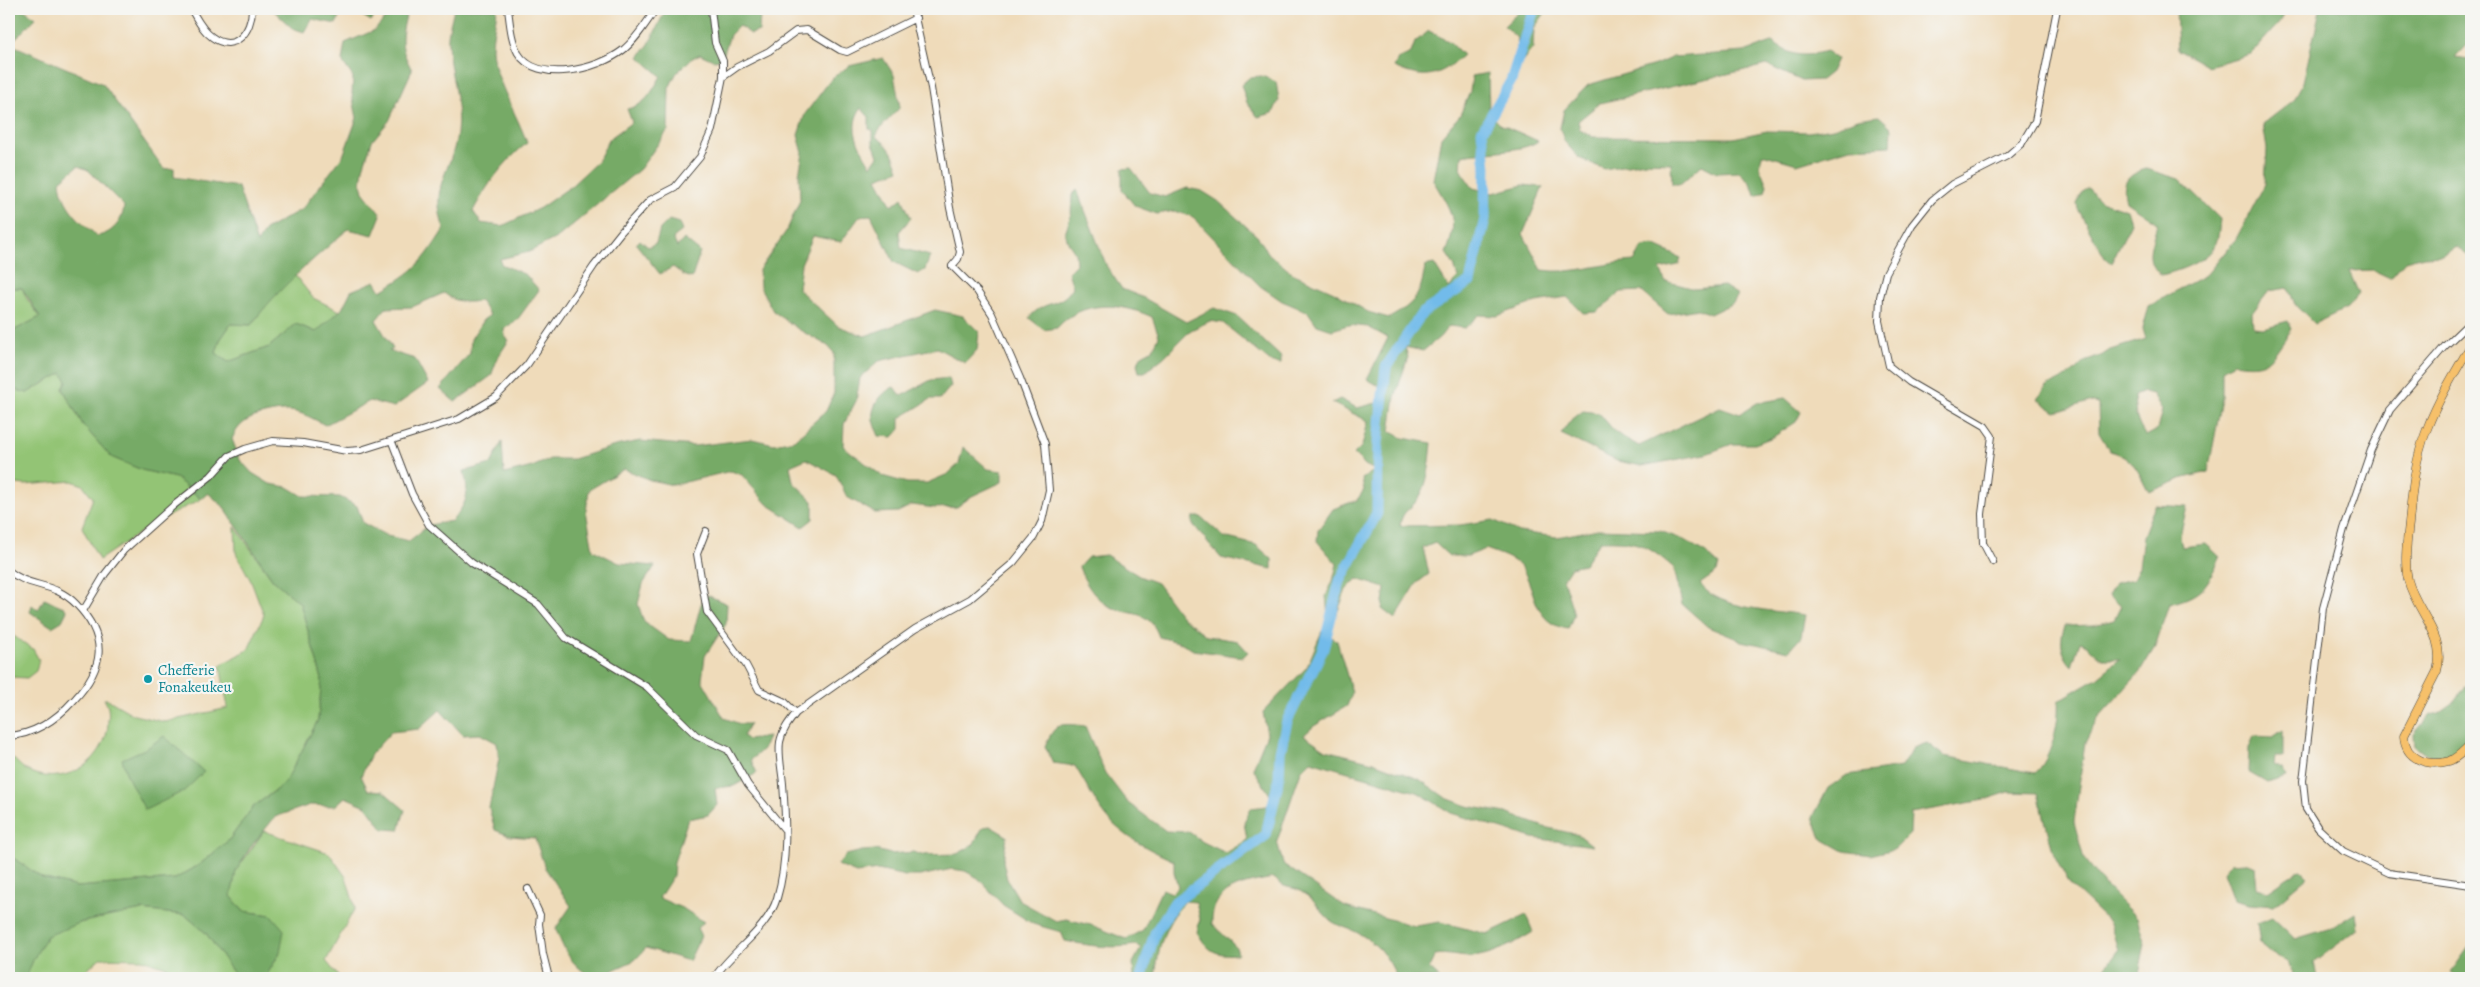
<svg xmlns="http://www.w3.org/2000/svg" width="2480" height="987" viewBox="0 0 2480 987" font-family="Alegreya,serif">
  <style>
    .green { fill: #93c474; stroke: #5f7850 }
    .forest { fill: #76aa66; stroke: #506a48; fill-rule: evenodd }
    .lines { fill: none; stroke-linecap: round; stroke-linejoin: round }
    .river { stroke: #72bbea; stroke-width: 11 }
    .minor-casing { stroke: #484540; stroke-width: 8 }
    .major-casing { stroke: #484540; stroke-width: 9 }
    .minor { stroke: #fff; stroke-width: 6 }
    .major { stroke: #f6c06b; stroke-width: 8 }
    .culture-dot { fill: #0f9aa8; stroke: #f6f6f2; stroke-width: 2 }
    .labels { text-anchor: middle; stroke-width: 4.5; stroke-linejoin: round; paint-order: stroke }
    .culture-label { font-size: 15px; fill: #0d838f; stroke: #f6f6f2; text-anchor: start }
  </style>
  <rect width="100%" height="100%" fill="#f6f6f2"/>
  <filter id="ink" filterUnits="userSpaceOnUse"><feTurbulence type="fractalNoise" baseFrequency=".02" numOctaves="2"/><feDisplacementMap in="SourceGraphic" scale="10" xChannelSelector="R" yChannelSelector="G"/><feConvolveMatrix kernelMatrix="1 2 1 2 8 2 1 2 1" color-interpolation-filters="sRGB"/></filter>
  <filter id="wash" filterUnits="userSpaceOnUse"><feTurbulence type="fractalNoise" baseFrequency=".0096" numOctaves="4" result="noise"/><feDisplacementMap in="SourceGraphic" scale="20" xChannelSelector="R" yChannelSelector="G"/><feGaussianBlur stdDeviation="1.12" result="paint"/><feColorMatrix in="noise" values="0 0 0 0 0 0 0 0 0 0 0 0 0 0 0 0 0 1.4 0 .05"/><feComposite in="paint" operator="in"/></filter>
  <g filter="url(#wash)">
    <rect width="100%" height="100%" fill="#efdbba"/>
    <!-- green -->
    <path class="green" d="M294,274L313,298L340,311L316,332L296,324L269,347L228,362L216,353L220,340L231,324L251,325L270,299Z
      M9,288H22L27,299L40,317L9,333Z
      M62,373L67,381L63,389L83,425L111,457L142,470L176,478L201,499L153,524L99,560L82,527L93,498L83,485L72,481L25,485L9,483V388L27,393Z
      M235,527L273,580L300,603L322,679L318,720L285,783L253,807L229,840L199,865L175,879L77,887L42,878L9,855V754C14,759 20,766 26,770C63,790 108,761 108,721C109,712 109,707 104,699H107L134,715L165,722L228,708L220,665L248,650L264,615L252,583L236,553Z
      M9,633L33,649L39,660L36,671L27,678L9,677Z
      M264,831L329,853L346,877L355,908L326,961L340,978H265L280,953L271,915L243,911L231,896L236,871Z
      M142,910L185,915L206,933L237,978H194L188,974L142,959L100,958L78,978H26C31,965 36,948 46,937C58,924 123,914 142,910Z"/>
    <!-- forest -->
    <path class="forest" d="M14,9H23L36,18L10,44L103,84L164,169L174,168V177L238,187L257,243L265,230L302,209L343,156L357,118L352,94L353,77L342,61L345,43L375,30L390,13L406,16C400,40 400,48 412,70L389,121L372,141L363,168L361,184L363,192L381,215L373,235L348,229C312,261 280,286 251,325L231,324L220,340L216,353L228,362L269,347L296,324L316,332L342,309L351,291L375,281L381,291C416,270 422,264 444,229C429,184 451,175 457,134C461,101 449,74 448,43C447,32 452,19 454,9H497C496,21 492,35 492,48C492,74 518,116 527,143C503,163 488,183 473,211L481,223L502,226L540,208L570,187L598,161L609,139L632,122L627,109C646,105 651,93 661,76L639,57L649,44L666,9H743L760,15L759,31L751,34L739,26L730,35L722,59L713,60L700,54L691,59L676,74L669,88L668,130L640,169L558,237L529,252L500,259L501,264L526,275L539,290L517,320L504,329L505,337L509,340L498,357L491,376L455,402L440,389L470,353L471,339L483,320L490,315L480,301C465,303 456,303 444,293L412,307L386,308L376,320L393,349L389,351L415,359L428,383L394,407L370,401L325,425C299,411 291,407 261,415C246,419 238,425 232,439L240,460L252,473L270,484L288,487L303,496L340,497L357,506L363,523L387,536L409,541L429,525L452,521C468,501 469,496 464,471L491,464L502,442L504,474L532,467L550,459H573L615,446L640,441L694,446L752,439L774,444L794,440L826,411L834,393V353L828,346L798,329L773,311L760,287L759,270L787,230L800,200L799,174L803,153L798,135L805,114L832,78L849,66L883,58L894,75L900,107C893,116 878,128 876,137C890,145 894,155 899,170L877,178L892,206L902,198L911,218L899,232L901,248L930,256L925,270L918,274L894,262L871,215L860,216L841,242L813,236L801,264L798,289L838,326L865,336L935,310L963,316L979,332L977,350L965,363L937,348L879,361L860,378L856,401L844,424L843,446L882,476L907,483H927L948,474L959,464L963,447L988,469L1002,471V482L972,496L957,507L935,508L912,505L898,512L875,513L847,497L836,475L806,459L790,466L793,482L813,501V519L803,527L767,504L742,475L731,471L673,485L650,480L624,469L589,490L586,511L593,550L619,563L655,566L643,584L638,604L644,622L669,640L691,641L701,604L707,595L727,604L726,624L705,656L702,680L724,718L740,724H750L743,736L748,740L768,737L763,749L751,760L757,773L734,786L715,788L717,805L708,815L688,819L674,862L673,876L659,898L684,909L704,922L697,928L701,936L689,961L646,948L635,960L596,978C574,970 562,949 556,928L571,906L545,868L535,838L510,836L495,830L489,808L499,758L497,743L480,734L463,735L440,710L419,729L391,732L371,754L361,776L368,790L383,791L405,810L399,830L383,829L366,806L345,797L335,806L310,805L275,817L250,848L236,871L231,896L243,911L271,915L284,930L280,952L265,978H237L206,933L185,915L142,910L82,922L47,936L34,958L26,978H9L11,938L9,933V855L42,878L77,887L175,879L199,865L229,840L253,807L285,783L318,720L322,679L300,603L273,580L223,506L208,493L201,499L176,478L142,470L111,457L83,425L63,389L67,381L62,373L27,393L9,388V333L40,317L22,288H9V13ZM861,108L869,117V129L873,130V143L878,156L871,166C860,147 847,129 861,108ZM78,166L88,170L124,206C123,221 112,234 97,236C79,220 62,206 60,181Z
      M276,9H343L336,24L312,19L304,32L292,28L274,11Z
      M359,9H381L371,21L358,13Z
      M1522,9H1548L1534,28L1533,48L1521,63L1516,64L1515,55L1518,39L1504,26Z
      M2176,9H2286L2281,21L2251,54L2208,66L2178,50Z
      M2322,9H2471V41L2455,58L2471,60V258L2456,247L2443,255L2424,256L2405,261L2390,278L2373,270L2349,271L2359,294L2347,308L2314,324L2296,306L2288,288L2269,291L2252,313L2253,327L2263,328L2288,321L2292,329C2270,358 2272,369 2234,363L2222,370V399L2208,472L2184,478L2149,492C2137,470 2135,458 2110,451L2099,433L2098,404L2089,402L2056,412L2037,399L2048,386L2073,373L2084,362L2101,356L2110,350L2146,339L2143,329L2149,306L2207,274L2236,239L2265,184L2267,149L2263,124L2294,100L2303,82L2320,10ZM2143,392L2153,394L2162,410L2157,430L2146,436C2136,423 2135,412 2134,396Z
      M1429,31L1450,42L1463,55C1440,77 1424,81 1394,67L1398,59L1411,53L1415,42Z
      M1772,42C1792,56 1801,58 1826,51L1837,59L1831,72L1821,80L1802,81L1767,65L1600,103L1578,121L1580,130L1593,137L1733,138L1767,131L1809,132L1833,128L1858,119L1879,116L1892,128L1891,146L1850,148L1797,164L1762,154L1760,168L1767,185L1765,192L1756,196L1749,181L1739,172L1717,173L1702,165L1680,184H1672L1671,163L1645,162L1604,169L1579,158L1564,141L1560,128L1564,110L1588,85L1655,65L1673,57L1744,52Z
      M1488,73L1489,113L1500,124L1538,141C1524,152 1483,151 1462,155L1461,171L1473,188L1493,193L1523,185L1543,187L1523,234L1542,270C1574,275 1603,263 1634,261L1643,247L1653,245L1681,258L1678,265L1660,269L1665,281L1695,289L1724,286L1738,295L1733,303L1710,314L1698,309L1668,314L1641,291L1621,292L1597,312L1583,313L1567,297L1536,302L1497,316L1479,315L1465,328L1449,326L1440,337L1423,351L1405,347L1408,357L1395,397L1390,431L1403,438L1432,443C1430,461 1429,482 1419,498C1411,510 1402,509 1400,526L1460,525L1493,520L1519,532L1557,537L1598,529L1660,531L1684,540L1706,553L1719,565L1717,572L1700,584C1719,610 1775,610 1805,615L1801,637L1789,651L1742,641L1708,627L1682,604L1674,568C1646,544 1637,540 1600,541L1584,564L1571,567L1563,579L1574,614L1568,629C1533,623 1537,593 1523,570C1516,558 1498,554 1486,549L1468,556H1449L1435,543L1423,548L1429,574L1417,583L1395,619L1382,609L1385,588L1357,579L1346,590L1336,616L1328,617L1326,596L1333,581L1337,564L1317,541L1318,530L1333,509L1357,500L1364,490L1362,479L1375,470L1365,465L1354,454L1362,446L1368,421L1332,403L1340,399L1357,408L1384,401L1379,386L1367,379L1388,338L1368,327L1348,325L1332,330L1317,325L1308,312L1282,301L1260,286L1193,217L1175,211L1157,214L1135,206L1122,190V169L1131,168L1150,193L1165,197L1187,188L1202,191L1218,201L1258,237L1269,254L1292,273L1334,292L1368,312L1389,318C1415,304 1421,295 1425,266L1434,264L1449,288L1458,278L1454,265L1446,253C1460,219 1450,210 1433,180L1441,137L1460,115L1470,92L1472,76Z
      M1262,76L1276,82L1279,100L1273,113L1258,117L1247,103L1241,85L1250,77Z
      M2146,169L2179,179L2220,219C2219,227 2219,236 2216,243C2206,262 2181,270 2162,275C2141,261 2153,243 2157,223L2126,202C2121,182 2127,175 2146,169Z
      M2088,188L2100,201L2127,210L2131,223L2111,263L2105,258L2078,209L2077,203L2083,191Z
      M1077,190L1107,267L1122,289L1144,298L1186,322L1214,308L1237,316L1281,357V364L1272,363L1223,323L1210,321L1191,330L1164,357L1145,372H1139L1137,364L1142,355L1153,349L1159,336L1152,317C1120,302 1081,300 1057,328L1044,330L1029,318C1045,298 1060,309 1073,287L1068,272L1076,264L1075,253L1069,244L1065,233L1071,215L1072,195Z
      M669,220L679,223L682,231L673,238L677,247L684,239L700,252L692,278L685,276L673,267L660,274L636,244L640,240L648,247L656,243L660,229Z
      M949,378L951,386L940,399H931L900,418V429L893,437L879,436C877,431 874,425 873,420C870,407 883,391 894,387L901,396L931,380Z
      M1785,398L1801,412L1796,422L1773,437L1755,444H1732L1706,454L1642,466L1617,461L1561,434L1570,421L1583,411L1599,413L1616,433L1639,446L1720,407L1740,414L1757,403Z
      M2155,505L2187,507L2180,535L2182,547L2206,544L2220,557C2207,588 2201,596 2169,604L2155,647L2140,672L2097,719L2085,743L2074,822L2084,859L2105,886L2137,918L2145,944L2138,978H2107L2104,969L2118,950L2110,923L2071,886L2054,855L2038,793L2009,792L1984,800L1911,813L1910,834L1895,849L1870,855L1844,851L1821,838L1813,817L1828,788L1847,775L1901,767L1913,748L1927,743L1944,756L2035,773C2051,761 2060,720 2058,701L2097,678L2120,659H2102L2087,645L2080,642L2072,666C2061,654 2059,641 2065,626L2094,625L2114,620L2121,606L2108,595L2115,583L2133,579L2139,567L2143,536Z
      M1193,517H1201L1224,537L1256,545L1272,559V569L1221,558L1192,523Z
      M1106,555L1139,576L1157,583L1182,617L1207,636L1238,641L1248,652L1243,657L1193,650L1182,643L1159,637C1149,608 1131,617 1109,606C1094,598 1085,583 1079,567L1088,557Z
      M44,599L64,607L67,611L62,621L52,627L30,612L32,605L38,610Z
      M1322,631L1337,641L1352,693L1347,706L1314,726L1304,735L1326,750L1373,762L1419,779L1446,798L1467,806L1506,813L1544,827L1579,835L1593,846L1533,838L1506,830L1451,813L1419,793L1311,761L1301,771L1277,841L1283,864L1345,907L1415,926L1440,922L1487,934L1526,915L1533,932C1516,943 1491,956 1471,957C1458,957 1447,953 1435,955L1429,968L1440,978H1397C1389,957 1375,941 1354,931C1347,928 1336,925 1330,920C1320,911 1315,900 1303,893C1291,884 1287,892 1274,878C1246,883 1210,888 1212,924L1236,947L1238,954C1215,956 1208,951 1197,932L1200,919L1196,902L1185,901C1163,927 1159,945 1155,978H1134L1133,963L1141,948L1136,945C1112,949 1090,946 1065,941L1061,932L1033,924L1003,905L978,878L965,871L952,869L920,876H905L878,870L856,873L837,865L846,855L862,851L875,850L891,854L913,852L922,855L957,854L973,845L983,827L990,826L1007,836L1003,861L1007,879L1020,901L1056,921L1066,919L1091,925L1126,939L1143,930L1162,889L1172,893L1178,887L1174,872V861C1150,850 1123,837 1106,816C1094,801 1085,782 1075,766L1053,763L1045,746C1056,722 1059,723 1085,726L1105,773L1128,803L1166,831L1189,832L1203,842L1226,853L1247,840L1244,822L1251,808L1267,806L1272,798L1253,768L1267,734L1263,712L1307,667Z
      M2471,679V734L2452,757L2429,755L2415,747L2414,734L2430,715L2438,713L2455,701Z
      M2283,730V757H2275L2274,765L2283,769L2287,777L2267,783L2248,772L2249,748L2254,736L2273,737Z
      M164,736L204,772L184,791L145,810L127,776L122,759L147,748Z
      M2245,862L2255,866L2257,888L2268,891L2297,871L2302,870L2308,876L2273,906L2249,904L2233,900L2223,873L2230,863Z
      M2356,912L2358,929L2314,962L2317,978H2293L2288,961L2272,954L2260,944L2257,923L2272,917L2295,939L2331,928Z
      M2471,944V978H2460L2451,972Z"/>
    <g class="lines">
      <!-- river -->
      <path class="river" d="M1141,978L1155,933L1175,902L1266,835L1279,778L1280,752L1287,721L1323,649L1340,581L1377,513L1378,442L1386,367L1422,313L1470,282L1485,219L1486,167L1482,131L1511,81L1534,9"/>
    </g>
  </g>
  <g filter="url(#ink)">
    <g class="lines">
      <!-- minor casing -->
      <g class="minor-casing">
        <path id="minor" d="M191,9C197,19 202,30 212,37C235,54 252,31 252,9
          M508,9C510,24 511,40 518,53C537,85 599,69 623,50C636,40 646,23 656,9
          M723,77L737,67L769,51L796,31L807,30L840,50L847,52L916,18
          M2471,321L2445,346L2390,410L2371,450L2344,529L2323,608L2303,781L2306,809L2318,828L2343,851L2389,873L2471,885
          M392,442L412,494L429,525L472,563L538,604L566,638L647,687L696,735L728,750L748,785L785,830
          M706,531L697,554L707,612L746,665L759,690L785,702L796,713
          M1993,562L1983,543L1982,514L1992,436L1985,426L1909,382L1889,366L1879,321L1880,297L1886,273L1896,254L1912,225L1932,200L1952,184L2007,156L2022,143L2035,121L2057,9
          M9,571C29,588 55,582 76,604C109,638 104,668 74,700C57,719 35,734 9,736
          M83,611L105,574L124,550L173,506L211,476L229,456L245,449L273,441L303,443L347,451L361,450L459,419L496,397L527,365L594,266L621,232L650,200L675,187L700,157L712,130L723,77V61L715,43L711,9
          M528,889L540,915L539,924L543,954L549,978
          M714,978C732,950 767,931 777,898C788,861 786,822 783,784C782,771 778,755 780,742C782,731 789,722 796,713L915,629L970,599L1013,563L1034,537L1042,521L1049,490L1045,444L1020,378L992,314L977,291L952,266L958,259L960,252L950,208L931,88L913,9"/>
      </g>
      <!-- major casing -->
      <g class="major-casing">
        <path id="major" d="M2471,345C2455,372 2438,400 2427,429C2415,459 2412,491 2409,523C2407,541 2404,562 2408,580C2416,612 2447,635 2437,671L2404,736C2405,759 2427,767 2449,761C2458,758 2464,750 2471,744"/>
      </g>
      <!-- minor -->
      <use href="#minor" class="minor"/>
      <!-- major -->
      <use href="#major" class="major"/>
    </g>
  </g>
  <!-- markers -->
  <circle class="culture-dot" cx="148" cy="679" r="5"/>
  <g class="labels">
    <!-- culture labels -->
    <g class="culture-label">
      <text x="158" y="675">Chefferie<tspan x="158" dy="17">Fonakeukeu</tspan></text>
    </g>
  </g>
  <!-- margin -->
  <rect width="2480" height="987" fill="none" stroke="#f6f6f2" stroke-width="30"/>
</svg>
